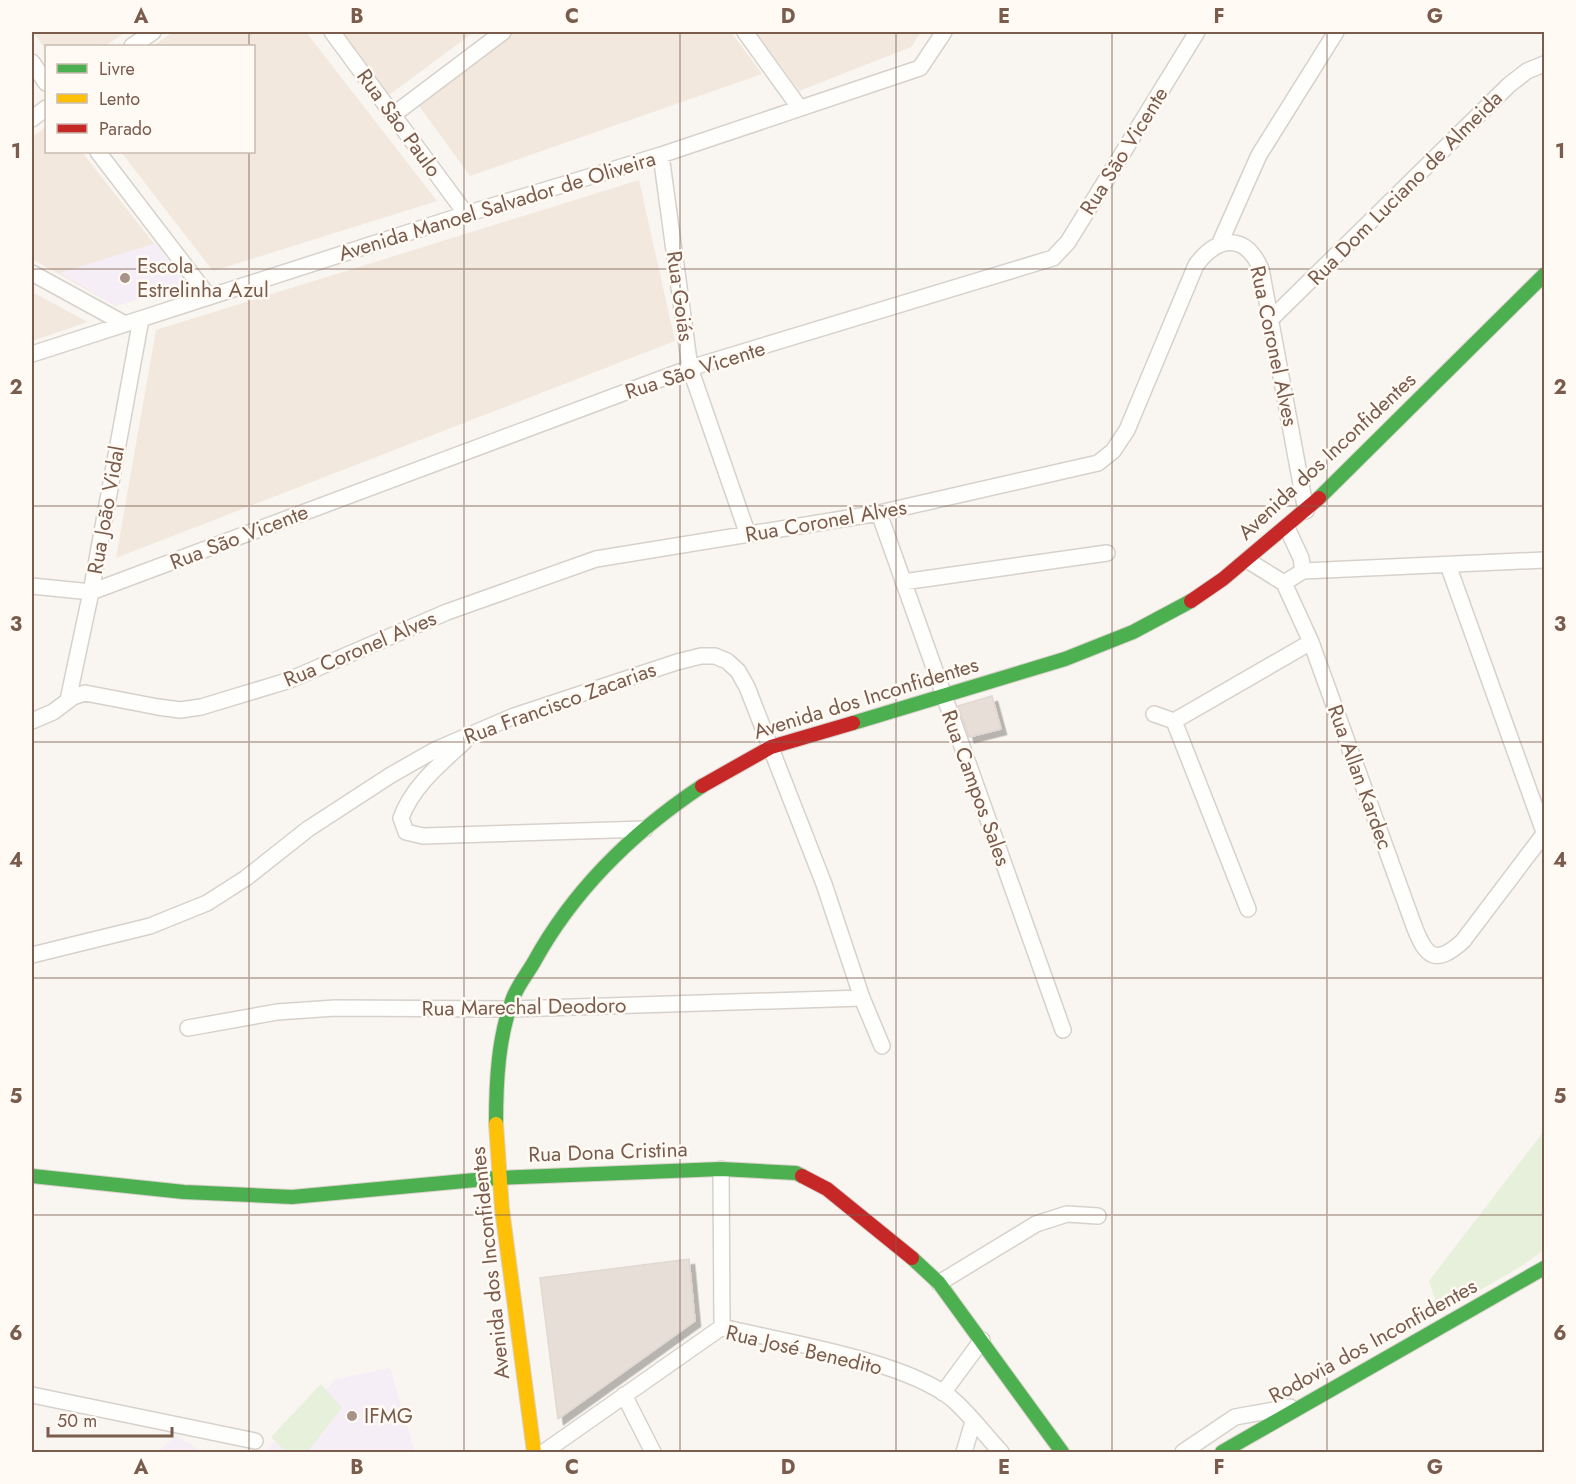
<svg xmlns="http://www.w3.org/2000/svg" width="1576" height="1484" viewBox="0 0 1576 1484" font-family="Jost,sans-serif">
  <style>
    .residential { fill: #f2e8de }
    .education { fill: #f6eef6 }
    .green { fill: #e7f0db }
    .building { fill: #e6ded7; stroke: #e2d8d2; stroke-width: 1.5; filter: url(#shadow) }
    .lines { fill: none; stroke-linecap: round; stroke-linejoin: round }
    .street-casing { stroke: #d7d1cb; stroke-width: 18 }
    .fast-casing { stroke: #d9d2cb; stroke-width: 16 }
    .slow-casing { stroke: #d9d2cb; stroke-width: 16 }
    .jam-casing { stroke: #d9d2cb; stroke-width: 16 }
    .street { stroke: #fefefd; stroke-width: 15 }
    .fast { stroke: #4caf50; stroke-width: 14 }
    .slow { stroke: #ffc107; stroke-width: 14 }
    .jam { stroke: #c62828; stroke-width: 14 }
    .grid { fill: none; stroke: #7a5c4d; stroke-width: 1.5; stroke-opacity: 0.55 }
    .poi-dot { fill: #a69286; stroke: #fffaf3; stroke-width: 2 }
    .labels { text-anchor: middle; stroke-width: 5; stroke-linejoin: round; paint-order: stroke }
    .street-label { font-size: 21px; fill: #7a5c4d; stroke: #fffaf3 }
    .poi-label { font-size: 21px; fill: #7a5c4d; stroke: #fffaf3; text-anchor: start }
    .neatline { fill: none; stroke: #7a5c4d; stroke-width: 2 }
    .grid-label { font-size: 20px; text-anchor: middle; font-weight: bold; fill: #7a5c4d }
  </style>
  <defs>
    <filter id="shadow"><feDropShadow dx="5.5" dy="5.5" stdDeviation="0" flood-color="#0004"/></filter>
  </defs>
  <rect width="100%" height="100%" fill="#f9f5f0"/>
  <!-- residential -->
  <path class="residential" d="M33,32H126L105,46H46V50Z
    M173,32H306L437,201L213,271L121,152H254V46H153Z
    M343,32H474L389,95Z
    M511,32H731L762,74L470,176L414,99Z
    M756,32H921L911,47L799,91Z
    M46,127V152H82L185,283L116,306L32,259V137Z
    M639,180L675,341L116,558L156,330Z
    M32,292L88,322L32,341Z"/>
  <!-- education -->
  <path class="education" d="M156,243L185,283L116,306L60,273Z
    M390,1368L415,1452H264L336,1379Z
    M176,1435L203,1452H158Z"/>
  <!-- green -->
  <path class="green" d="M1544,1131V1250L1520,1267L1440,1313L1429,1281Z
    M321,1384L342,1408L307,1452H286L271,1437Z"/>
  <!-- building -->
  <path class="building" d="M992,696L1001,729L969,737L958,706Z
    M689,1259L695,1321L558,1419L540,1278Z"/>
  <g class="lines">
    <!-- street casing -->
    <g class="street-casing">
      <path id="street" d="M332,32L466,214
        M745,32L799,107
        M132,46L153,32
        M32,62L46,83
        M393,115L503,32
        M32,119L46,108
        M98,152L209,297
        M661,155L690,368L748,535
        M1219,245L1259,155L1336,32
        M32,273L125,324
        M1271,319L1509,85L1527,71L1544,64
        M32,354L466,214L661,155L920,68L944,32
        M879,513L1063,1030
        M1247,560L1284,583L1303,571L1301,558L1287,528
        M1448,565L1544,832
        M1303,571L1544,560
        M903,582L1107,553
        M1284,583L1311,642L1414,926C1426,957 1435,966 1463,941L1544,834
        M32,586L91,592L690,368L1053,258L1068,242L1197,32
        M68,700L91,592L141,319
        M1154,714L1174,721L1248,909
        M32,721L53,712L73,697L85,693L158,707L180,710L201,707L287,681L447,612L596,559L879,513L1098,463L1113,451L1127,430L1196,265C1218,236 1245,233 1261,269L1306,511
        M1174,721L1311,642
        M464,742C440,764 412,787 401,818L406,832L423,836L645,829
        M32,955L150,926L207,903L246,878L308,829L391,775L435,750L514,716L677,662L701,656H715L727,661L738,671L747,687L824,884L862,998L882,1046
        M188,1028L277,1012L335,1008L511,1009L862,998
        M721,1169L722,1327
        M939,1283L1036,1224L1067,1214L1098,1216
        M943,1393L982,1340
        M32,1395L255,1441
        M624,1395L653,1452
        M544,1452L722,1327C784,1342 902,1360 951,1398C969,1413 985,1435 1001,1452
        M964,1452L973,1422
        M1183,1452L1235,1417L1290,1407"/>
    </g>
    <!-- fast casing -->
    <g class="fast-casing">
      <path id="fast" d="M1319,498L1544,275
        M853,723L1065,659L1133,632L1191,601
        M496,1124C496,1082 498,1037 513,998C518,985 527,974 534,962C574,889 633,832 702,786
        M32,1176L184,1192L292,1197L497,1178L721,1169L796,1173L802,1176
        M912,1258L939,1283L1062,1452
        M1222,1452L1544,1268"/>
    </g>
    <!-- slow casing -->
    <g class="slow-casing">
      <path id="slow" d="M496,1124L502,1209L534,1452"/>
    </g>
    <!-- jam casing -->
    <g class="jam-casing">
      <path id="jam" d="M1191,601L1223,579L1319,498
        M702,786L771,747L853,723
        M802,1176L827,1189L912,1258"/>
    </g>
    <!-- street -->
    <use href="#street" class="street"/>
    <!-- fast -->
    <use href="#fast" class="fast"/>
    <!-- slow -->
    <use href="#slow" class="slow"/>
    <!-- jam -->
    <use href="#jam" class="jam"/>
  </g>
  <!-- grid -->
  <path class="grid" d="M249,32V46M464,32V1452M680,32V1452M896,32V1452M1112,32V1452M1327,32V1452M249,152V1452M32,269H1544M32,506H1544M32,742H1544M32,978H1544M32,1215H1544"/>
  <!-- markers -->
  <g class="poi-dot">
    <circle cx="125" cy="278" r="6"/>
    <circle cx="352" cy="1416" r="6"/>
  </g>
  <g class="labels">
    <!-- street labels -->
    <g class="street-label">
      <text transform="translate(399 123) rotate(54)" y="7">Rua São Paulo</text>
      <text transform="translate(1124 151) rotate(-58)" y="7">Rua São Vicente</text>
      <text transform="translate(1405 188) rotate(-45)" y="7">Rua Dom Luciano de Almeida</text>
      <text transform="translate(497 206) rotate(-17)" y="7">Avenida Manoel Salvador de Oliveira</text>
      <text transform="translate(680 296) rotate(82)" y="7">Rua Goiás</text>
      <text transform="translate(1274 346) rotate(78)" y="7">Rua Coronel Alves</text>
      <text transform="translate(695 370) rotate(-18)" y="7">Rua São Vicente</text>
      <text transform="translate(1327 456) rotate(-43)" y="7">Avenida dos Inconfidentes</text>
      <text transform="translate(106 510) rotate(-80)" y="7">Rua João Vidal</text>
      <text transform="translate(826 521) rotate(-10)" y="7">Rua Coronel Alves</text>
      <text transform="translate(239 537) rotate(-21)" y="7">Rua São Vicente</text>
      <text transform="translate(360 649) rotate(-23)" y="7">Rua Coronel Alves</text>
      <text transform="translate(866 698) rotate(-17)" y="7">Avenida dos Inconfidentes</text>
      <text transform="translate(560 703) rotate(-20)" y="7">Rua Francisco Zacarias</text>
      <text transform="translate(1360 777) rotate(70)" y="7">Rua Allan Kardec</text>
      <text transform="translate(976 788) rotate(70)" y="7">Rua Campos Sales</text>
      <text transform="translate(524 1007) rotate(-1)" y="7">Rua Marechal Deodoro</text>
      <text transform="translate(608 1152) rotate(-2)" y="7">Rua Dona Cristina</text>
      <text transform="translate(490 1263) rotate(-96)" y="7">Avenida dos Inconfidentes</text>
      <text transform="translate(1373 1341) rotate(-29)" y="7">Rodovia dos Inconfidentes</text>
      <text transform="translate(804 1350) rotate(13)" y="7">Rua José Benedito</text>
    </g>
    <!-- poi labels -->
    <g class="poi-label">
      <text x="137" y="273">Escola<tspan x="137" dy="24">Estrelinha Azul</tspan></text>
      <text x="364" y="1423">IFMG</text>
    </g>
  </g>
  <!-- border -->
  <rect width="1576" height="1484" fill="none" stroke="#fffaf3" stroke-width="66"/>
  <!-- legend -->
  <rect x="45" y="45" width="210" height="108" fill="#fffaf3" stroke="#cabbb1" stroke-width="1.5"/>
  <rect x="57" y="64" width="30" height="9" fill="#4caf50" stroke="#cabbb1" stroke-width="1.5"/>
  <text x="99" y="75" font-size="18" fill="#7a5c4d">Livre</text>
  <rect x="57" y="94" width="30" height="9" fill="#ffc107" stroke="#cabbb1" stroke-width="1.5"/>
  <text x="99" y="105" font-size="18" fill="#7a5c4d">Lento</text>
  <rect x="57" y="124" width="30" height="9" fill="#c62828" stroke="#cabbb1" stroke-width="1.5"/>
  <text x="99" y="135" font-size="18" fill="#7a5c4d">Parado</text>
  <!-- scale -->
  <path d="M48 1427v9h124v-9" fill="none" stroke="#7a5c4d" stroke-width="3"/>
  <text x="57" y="1427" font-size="18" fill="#7a5c4d" stroke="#fffaf3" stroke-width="4.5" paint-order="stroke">50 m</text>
  <rect x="33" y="33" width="1510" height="1418" class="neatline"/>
  <g class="grid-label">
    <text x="141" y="23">A</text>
    <text x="357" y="23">B</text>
    <text x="572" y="23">C</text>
    <text x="788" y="23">D</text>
    <text x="1004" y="23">E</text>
    <text x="1219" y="23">F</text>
    <text x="1435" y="23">G</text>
    <text x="16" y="158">1</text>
    <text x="1560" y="158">1</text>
    <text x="16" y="394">2</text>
    <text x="1560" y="394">2</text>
    <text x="16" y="631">3</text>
    <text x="1560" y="631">3</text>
    <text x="16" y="867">4</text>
    <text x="1560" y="867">4</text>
    <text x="16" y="1103">5</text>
    <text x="1560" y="1103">5</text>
    <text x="16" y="1340">6</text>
    <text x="1560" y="1340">6</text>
    <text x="141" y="1474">A</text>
    <text x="357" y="1474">B</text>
    <text x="572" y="1474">C</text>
    <text x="788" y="1474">D</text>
    <text x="1004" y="1474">E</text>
    <text x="1219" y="1474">F</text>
    <text x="1435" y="1474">G</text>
  </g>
</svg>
